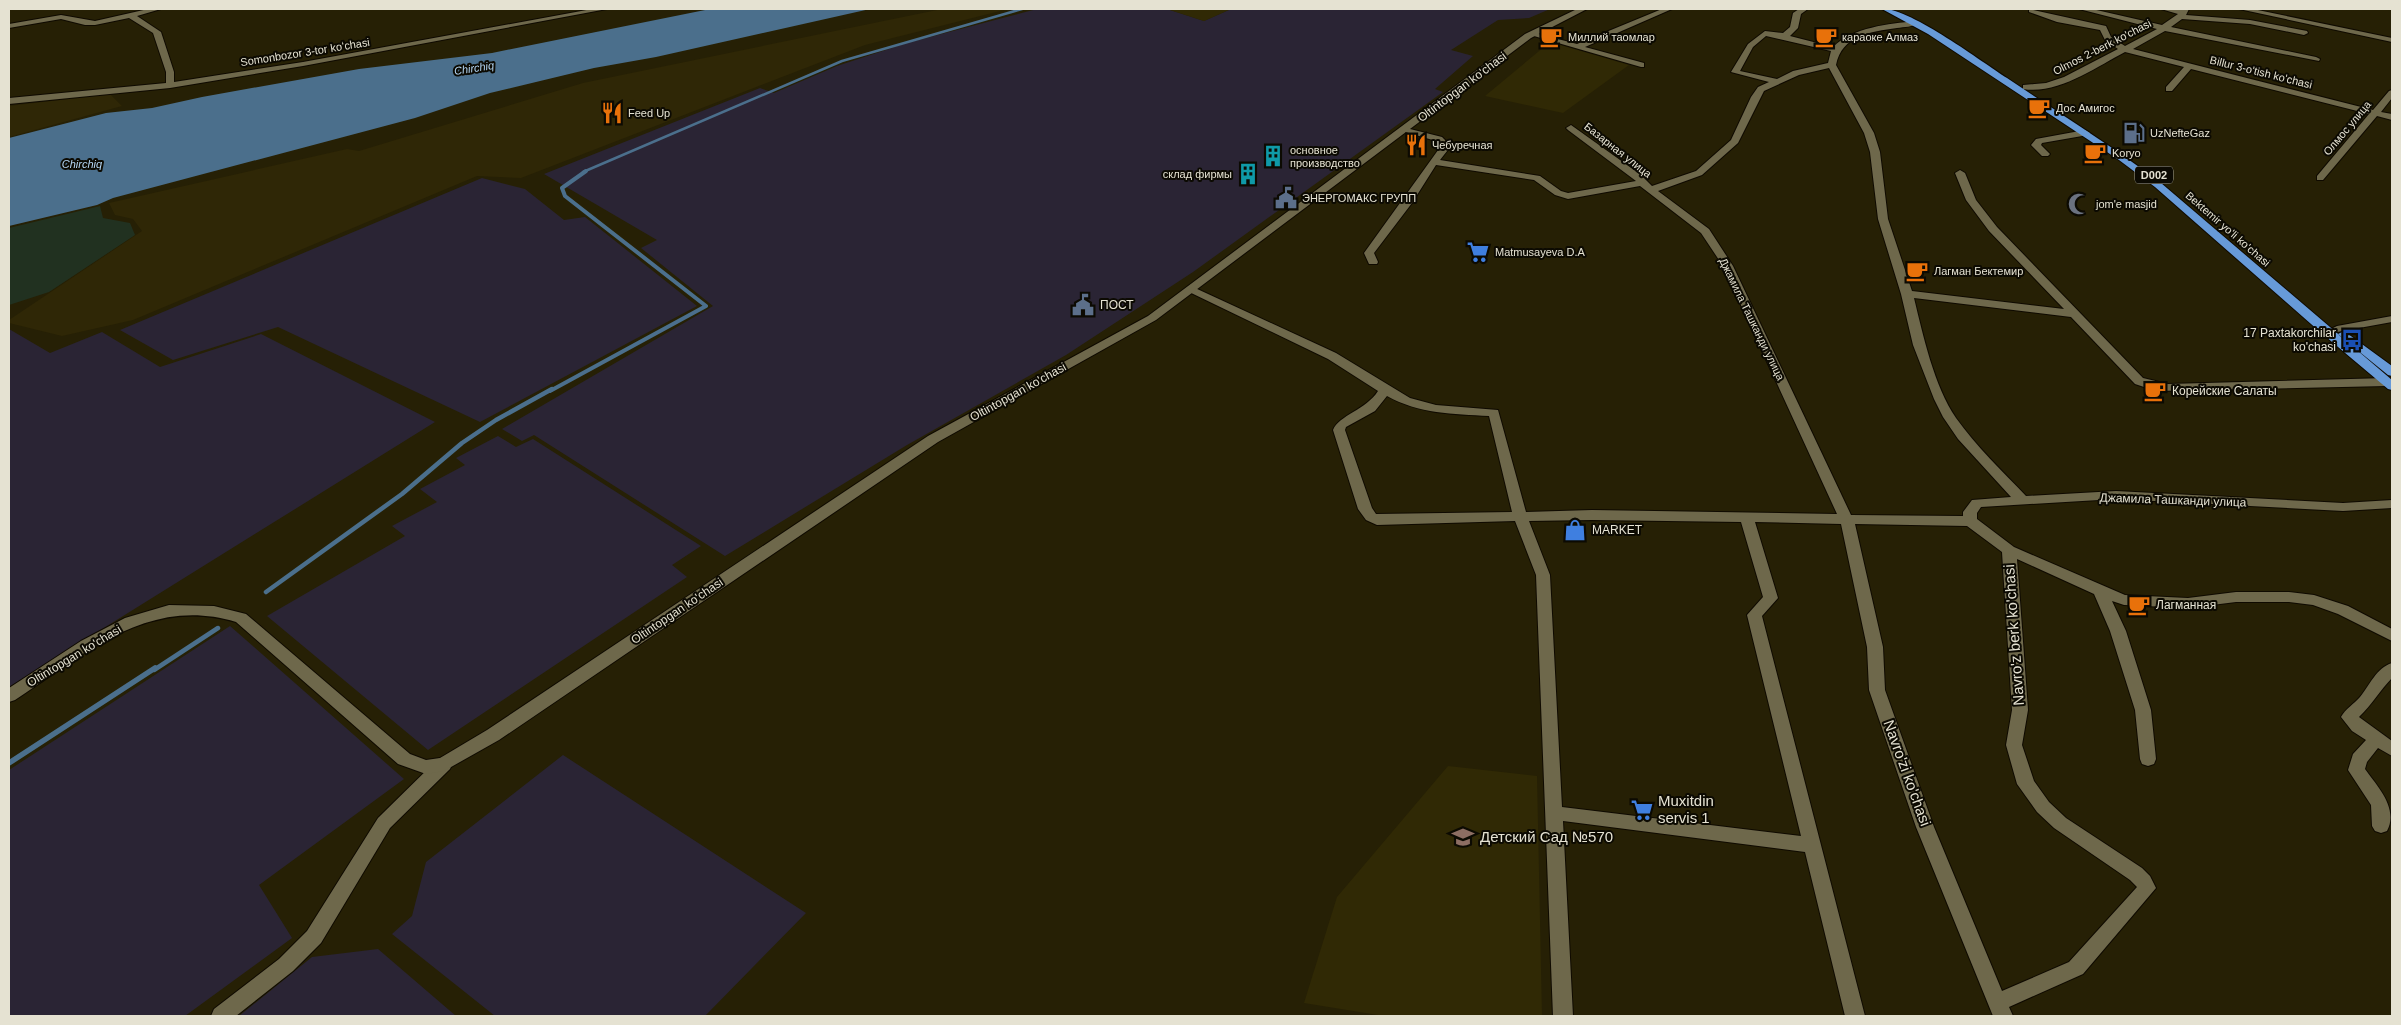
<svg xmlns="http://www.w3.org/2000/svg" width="2401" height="1025" viewBox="0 0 2401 1025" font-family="Helvetica,sans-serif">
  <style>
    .industrial { fill: #2a2434 }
    .built { fill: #302905 }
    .green { fill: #213120 }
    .sand { fill: #2f2706 }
    .water { fill: #4b6f8c }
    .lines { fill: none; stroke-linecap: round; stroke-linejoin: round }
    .stream-far3 { stroke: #4b6f8c; stroke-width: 2.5 }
    .stream-far2 { stroke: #4b6f8c; stroke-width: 4 }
    .stream-far1 { stroke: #4b6f8c; stroke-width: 4.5 }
    .stream { stroke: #4b6f8c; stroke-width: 5.5 }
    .minor-casing { stroke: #0f0a00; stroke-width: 2 }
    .tertiary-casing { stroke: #0f0a00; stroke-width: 2 }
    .trunk-casing { stroke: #0f0a00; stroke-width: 2 }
    .minor { fill: #6e684b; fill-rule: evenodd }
    .tertiary { fill: #6e684b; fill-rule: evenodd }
    .trunk { fill: #679ad8; fill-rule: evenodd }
    .labels { text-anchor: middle; stroke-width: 4; stroke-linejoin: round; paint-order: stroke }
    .far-poi-label { font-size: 11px; fill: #e5e2d2; stroke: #0c0a02; text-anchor: start }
    .far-street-label { font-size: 11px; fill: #e5e2d2; stroke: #0c0a02 }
    .far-water-label { font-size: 11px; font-style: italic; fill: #b6d8f6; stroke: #0c0a02 }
    .shield { fill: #0c0a02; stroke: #a4a194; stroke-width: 1 }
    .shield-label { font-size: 11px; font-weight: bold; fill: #e5e2d2 }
    .street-label { font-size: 12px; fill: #e5e2d2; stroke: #0c0a02 }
    .poi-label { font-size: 12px; fill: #e5e2d2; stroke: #0c0a02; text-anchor: start }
    .near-street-label { font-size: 15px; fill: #e5e2d2; stroke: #0c0a02 }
    .near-poi-label { font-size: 15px; fill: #e5e2d2; stroke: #0c0a02; text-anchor: start }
  </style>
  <rect width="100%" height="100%" fill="#262005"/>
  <!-- industrial -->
  <path class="industrial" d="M1037,9H1167L1204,21L1231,9H1550L1529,18L1498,20L1451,50L1473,56L1435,89L1443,92L1193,272L1066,355L907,445L725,556L534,435L522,441L502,429L713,306L641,248L657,240L544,174L760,88L774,93L837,66L907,43Z
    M482,178L525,189L564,220L585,217L697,306L480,422L278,327L173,360L120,330Z
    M9,329L50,353L102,332L160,367L261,334L435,422L9,687Z
    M498,436L516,447L533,439L701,546L672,565L687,577L428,750L267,616L405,536L392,526L437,502L420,489L465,465L456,458Z
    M230,626L404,779L259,885L292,938L185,1016H9V770Z
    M563,755L806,913L705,1016H495L392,934L412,916L426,862Z
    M378,949L456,1016H239L312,957Z"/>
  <!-- built -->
  <path class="built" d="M1167,9H1231L1204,21Z
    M1550,42L1629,65L1563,113L1485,96Z
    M1448,766L1537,776L1542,1016H1384L1304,1003L1337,897Z"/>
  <!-- green -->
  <path class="green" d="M100,206L103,218L130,223L135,235L49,292L9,305V228Z"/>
  <!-- sand -->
  <path class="sand" d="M942,9H1008L865,45L521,178L477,176L133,320L62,336L9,323V320L142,231L133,219L115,215L109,203L347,149L359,151L583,83Z
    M110,94L122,106L9,137V106Z"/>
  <!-- water -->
  <path class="water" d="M710,9H870L656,57L594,68L490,93L415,118L113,198L97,205L9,226V138L106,113L152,108L202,97L359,69L492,53Z"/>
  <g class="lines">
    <!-- stream-far3 -->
    <path class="stream-far3" d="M583,172L842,61L1022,9"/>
    <!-- stream-far2 -->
    <path class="stream-far2" d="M550,391L706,306L565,196L562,188L586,171"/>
    <!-- stream-far1 -->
    <path class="stream-far1" d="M266,592L402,494L462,443L496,420L552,389
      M154,670L218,628"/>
    <!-- stream -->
    <path class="stream" d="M9,763L155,668"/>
    <!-- minor casing -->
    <g class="minor-casing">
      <path id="minor" d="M148,9H161L137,16L161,32L174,72V82L303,62L592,9H607L303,66L170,88L9,104V98L166,83V72L153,33L129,18L95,25H85L61,19L9,28V24L61,15L95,21Z
        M1662,9H1672L1585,47L1644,63V67H1641L1527,34L1531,32L1577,44Z
        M1799,9H1808L1801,14L1798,28L1790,36L1833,47C1853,27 1889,24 1915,21L1919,23C1913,27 1904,27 1897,28C1870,32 1842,35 1836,65L1874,133L1880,152L1888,219L1912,291L2064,309L1989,231L1966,200L1955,173L1960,170L1965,173L1976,200L1997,227L2143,378L2168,384L2387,378L2392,381L2391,385L2387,386L2156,391L2135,384L2071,317L1914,298C1923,335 1934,386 1956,418C1976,446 2002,471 2026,496L2116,491L2343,503L2392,500V508L2343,511L2116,499L1981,507L1977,513V519L2014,547L2125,595L2188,598L2236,592H2289L2314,595L2348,606L2392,629V641L2338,614L2313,605L2289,602H2236L2188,608L2124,605L2112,601L2126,631L2151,710L2156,759L2154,764L2148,766L2142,764L2140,759L2135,710L2110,631L2094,594L2017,559L2028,710L2022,745L2034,781L2049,802L2066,818L2142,868L2150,876L2156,888L2083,974L2009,1007L2013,1016H1993L1916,827L1869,690L1867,647L1841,524L1755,522L1778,598L1762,616L1865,1016H1845L1805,852L1563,821L1573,1016H1553L1536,575L1515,521L1377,525L1366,520L1358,509L1333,430C1339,415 1366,410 1378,391L1328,359L1185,290L1187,288H1195L1336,353L1410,398L1436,405L1498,410L1526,512L1592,510L1837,514L1723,266L1701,233L1640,186L1568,199L1555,195L1534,180L1436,165L1412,203L1374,253L1378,262L1377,264H1369L1364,253L1441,146L1436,141L1402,131V127L1442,137L1451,146L1440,160L1540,176L1561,191L1568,193L1636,181L1568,130L1566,128L1571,125L1641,175L1652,186L1696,171L1731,140L1751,97L1758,87L1769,82L1731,72L1748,44L1765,31L1783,33L1790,27L1793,13ZM1766,36L1831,51L1828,63L1793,71L1777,79L1740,71L1753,47ZM1829,68L1864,133L1870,152L1878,219L1901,294L1913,345L1934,399L1943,417L1958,439L2011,497L1972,500L1963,512V516L1851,515L1733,266L1709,229L1658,191L1702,175L1738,143L1764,91L1799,75ZM1387,396C1419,414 1453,414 1489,416L1512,512L1376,514L1372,508L1345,430L1346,427L1375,411ZM1592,520L1741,522L1763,597L1747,615L1801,836L1562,807L1550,575L1529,521ZM1855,524L1967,526L2002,552L2012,710L2006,745L2017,784L2037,812L2054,828L2130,880L2137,887L2069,962L2002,991L1934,827L1885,690L1883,647Z
        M2029,9L2106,26L2111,37L2125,46L2157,29L2079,9H2092L2162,25L2178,14L2161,9H2189L2186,15L2250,20L2307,31L2308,33L2304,35L2250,24L2182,19L2171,27L2316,57L2320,59L2319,61L2165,31L2133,49L2373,110L2389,91L2392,90V98L2381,112L2392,114V120L2377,116L2323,180H2317V176L2369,114L2191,69L2172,91H2166V87L2184,67L2125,52C2096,67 2058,95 2023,89V85L2046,83L2064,77L2118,49L2105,40L2100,30L2057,22L2029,12Z
        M2239,9H2253L2392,38V42Z
        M2085,130L2090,133L2088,135L2042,143L2041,145L2050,154L2048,156H2042L2031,145L2036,139Z
        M2392,316V322L2337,332L2331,329L2337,326Z
        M2392,663V678C2380,690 2372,705 2359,717L2392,741V756L2378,748L2367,762L2365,769C2377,786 2399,808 2387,831L2381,833L2375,831L2372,826L2371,805L2348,770L2353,754L2366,740L2352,731L2341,717C2345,709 2354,704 2360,697C2370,685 2376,668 2392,663Z
        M444,757L450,759L452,764L450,769L390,828L321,943L293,971L236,1016H211L214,1009L279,959L307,931L378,818L438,759Z"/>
    </g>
    <!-- tertiary casing -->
    <g class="tertiary-casing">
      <path id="tertiary" d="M1577,9H1587L1531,38L1156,320L938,442L499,740L444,771L426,774L398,764L236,622C148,595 83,655 15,700L9,702V688L81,641L125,618L169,605L214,606L246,614L410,754L426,760L440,758L487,730L928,436L1148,316L1525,34Z"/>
    </g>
    <!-- trunk casing -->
    <g class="trunk-casing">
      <path id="trunk" d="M1882,9C1909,7 1982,62 2007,78C2059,113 2112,146 2161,183L2392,380V390L2388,389L2319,331L2155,187L2119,160L1928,34Z
        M2344,331L2392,366V376L2388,375L2340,336L2338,334Z"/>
    </g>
    <!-- minor -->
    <use href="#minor" class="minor"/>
    <!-- tertiary -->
    <use href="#tertiary" class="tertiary"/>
    <!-- trunk -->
    <use href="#trunk" class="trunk"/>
  </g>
  <!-- icons -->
  <defs>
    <g id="cafe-bare" transform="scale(1.725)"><path d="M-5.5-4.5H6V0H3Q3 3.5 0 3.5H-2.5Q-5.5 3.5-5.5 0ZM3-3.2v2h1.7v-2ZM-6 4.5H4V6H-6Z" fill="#e8710a" stroke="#0c0a02" stroke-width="2.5" paint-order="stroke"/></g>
    <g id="restaurant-bare" transform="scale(1.725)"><path d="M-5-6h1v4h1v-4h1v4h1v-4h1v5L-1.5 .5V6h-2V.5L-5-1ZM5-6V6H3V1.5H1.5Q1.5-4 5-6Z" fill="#e8710a" stroke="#0c0a02" stroke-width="2.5" paint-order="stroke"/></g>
    <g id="fuel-bare" transform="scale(1.725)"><path d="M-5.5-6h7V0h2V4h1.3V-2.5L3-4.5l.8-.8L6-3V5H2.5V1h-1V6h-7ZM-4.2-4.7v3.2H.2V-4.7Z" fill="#5c6f8a" stroke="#0c0a02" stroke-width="2.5" paint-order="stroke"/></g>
    <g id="building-bare" transform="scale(1.725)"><path d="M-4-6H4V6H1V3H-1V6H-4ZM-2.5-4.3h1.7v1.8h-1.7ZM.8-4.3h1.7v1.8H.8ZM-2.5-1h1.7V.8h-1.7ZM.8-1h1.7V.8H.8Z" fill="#0f9aa8" stroke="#0c0a02" stroke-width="2.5" paint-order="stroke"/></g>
    <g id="civic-bare" transform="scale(1.725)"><path d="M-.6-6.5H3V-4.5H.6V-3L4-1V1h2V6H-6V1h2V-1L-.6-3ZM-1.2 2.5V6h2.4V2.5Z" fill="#5c6f8a" stroke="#0c0a02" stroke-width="2.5" paint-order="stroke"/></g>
    <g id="mosque-bare" transform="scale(1.725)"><path d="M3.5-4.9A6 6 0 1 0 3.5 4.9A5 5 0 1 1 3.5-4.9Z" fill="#6b7280" stroke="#0c0a02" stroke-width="2.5" paint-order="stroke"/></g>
    <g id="supermarket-bare" transform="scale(1.725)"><path d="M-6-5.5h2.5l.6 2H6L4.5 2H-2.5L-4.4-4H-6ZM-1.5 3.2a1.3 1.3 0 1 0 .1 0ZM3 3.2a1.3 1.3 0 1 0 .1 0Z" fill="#3f7fe0" stroke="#0c0a02" stroke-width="2.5" paint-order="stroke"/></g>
    <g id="bus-bare" transform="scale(1.725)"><path d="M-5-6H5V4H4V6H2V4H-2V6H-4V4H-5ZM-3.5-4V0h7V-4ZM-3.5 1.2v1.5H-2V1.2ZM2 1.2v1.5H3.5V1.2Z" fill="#1a4fb4" stroke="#0c0a02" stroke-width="2.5" paint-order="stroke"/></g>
    <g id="shop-bare" transform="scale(1.725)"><path d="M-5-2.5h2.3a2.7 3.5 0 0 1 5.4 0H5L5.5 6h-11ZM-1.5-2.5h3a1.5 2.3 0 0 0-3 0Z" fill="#3f7fe0" stroke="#0c0a02" stroke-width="2.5" paint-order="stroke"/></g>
    <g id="school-bare" transform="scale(1.725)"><path d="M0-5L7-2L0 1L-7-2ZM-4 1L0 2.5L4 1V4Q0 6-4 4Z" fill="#8d6e63" stroke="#0c0a02" stroke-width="2.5" paint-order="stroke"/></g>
  </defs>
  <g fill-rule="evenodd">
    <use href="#cafe-bare" x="1551" y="37"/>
    <use href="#cafe-bare" x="1826" y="37"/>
    <use href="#cafe-bare" x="2039" y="108"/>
    <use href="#restaurant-bare" x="612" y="113"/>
    <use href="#fuel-bare" x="2134" y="133"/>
    <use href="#restaurant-bare" x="1416" y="145"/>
    <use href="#cafe-bare" x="2095" y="153"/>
    <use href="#building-bare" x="1273" y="156"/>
    <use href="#building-bare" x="1248" y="174"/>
    <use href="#civic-bare" x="1286" y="198"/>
    <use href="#mosque-bare" x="2079" y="204"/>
    <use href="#supermarket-bare" x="1478" y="252"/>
    <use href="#cafe-bare" x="1917" y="271"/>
    <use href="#civic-bare" x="1083" y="305"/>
    <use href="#bus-bare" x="2352" y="340"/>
    <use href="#cafe-bare" x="2155" y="391"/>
    <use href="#shop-bare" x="1575" y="530"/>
    <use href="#cafe-bare" x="2139" y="605"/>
    <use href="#supermarket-bare" x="1642" y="810"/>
    <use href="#school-bare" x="1463" y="837"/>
  </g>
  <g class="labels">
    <!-- far-poi labels -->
    <g class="far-poi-label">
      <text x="1568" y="41">Миллий таомлар</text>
      <text x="1842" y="41">караоке Алмаз</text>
      <text x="2056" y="112">Дос Амигос</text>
      <text x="628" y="117">Feed Up</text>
      <text x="2150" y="137">UzNefteGaz</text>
      <text x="1432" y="149">Чебуречная</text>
      <text x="1290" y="154">основное<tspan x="1290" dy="13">производство</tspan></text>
      <text x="2112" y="157">Koryo</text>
      <text x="1232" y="178" text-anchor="end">склад фирмы</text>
      <text x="1302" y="202">ЭНЕРГОМАКС ГРУПП</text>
      <text x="2096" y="208">jom'e masjid</text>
      <text x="1495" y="256">Matmusayeva D.A</text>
      <text x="1934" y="275">Лагман Бектемир</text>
    </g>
    <!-- far-street labels -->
    <g class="far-street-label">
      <text transform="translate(2102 47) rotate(-27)" y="4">Olmos 2-berk ko'chasi</text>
      <text transform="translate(305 52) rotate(-9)" y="4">Somonbozor 3-tor koʻchasi</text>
      <text transform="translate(2261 72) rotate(14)" y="4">Billur 3-o'tish ko'chasi</text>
      <text transform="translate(2347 128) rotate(-50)" y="4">Олмос улица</text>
      <text transform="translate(1618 150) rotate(38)" y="4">Базарная улица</text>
      <text transform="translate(2228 229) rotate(41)" y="4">Bektemir yo'li ko'chasi</text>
      <text transform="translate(1752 319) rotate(64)" y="4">Джамила Ташканди улица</text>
    </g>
    <!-- far-water labels -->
    <g class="far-water-label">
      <text transform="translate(474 68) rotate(-9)" y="4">Chirchiq</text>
      <text x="82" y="168">Chirchiq</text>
    </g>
    <!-- shield labels -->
    <rect class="shield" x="2135" y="166.5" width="38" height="17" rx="4"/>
    <g class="shield-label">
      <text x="2154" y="179">D002</text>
    </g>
    <!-- street labels -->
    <g class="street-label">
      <text transform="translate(1462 87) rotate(-37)" y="4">Oltintopgan ko'chasi</text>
      <text transform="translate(1018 392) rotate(-29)" y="4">Oltintopgan ko'chasi</text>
      <text transform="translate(2173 500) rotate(2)" y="4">Джамила Ташканди улица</text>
      <text transform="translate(677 611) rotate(-34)" y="4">Oltintopgan ko'chasi</text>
      <text transform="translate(74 656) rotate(-31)" y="4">Oltintopgan ko'chasi</text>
    </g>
    <!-- poi labels -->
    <g class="poi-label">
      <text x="1100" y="309">ПОСТ</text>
      <text x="2336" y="337" text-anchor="end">17 Paxtakorchilar<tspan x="2336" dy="14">ko'chasi</tspan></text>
      <text x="2172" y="395">Корейские Салаты</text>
      <text x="1592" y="534">MARKET</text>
      <text x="2156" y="609">Лагманная</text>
    </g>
    <!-- near-street labels -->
    <g class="near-street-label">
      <text transform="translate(2014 635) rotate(-94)" y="5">Navro'z berk ko'chasi</text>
      <text transform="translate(1907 773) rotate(70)" y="5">Navro'zi ko'chasi</text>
    </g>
    <!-- near-poi labels -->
    <g class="near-poi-label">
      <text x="1658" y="806">Muxitdin<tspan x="1658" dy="17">servis 1</tspan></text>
      <text x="1480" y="842">Детский Сад №570</text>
    </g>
  </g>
  <!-- border -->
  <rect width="2401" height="1025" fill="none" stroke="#e5e2d2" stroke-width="20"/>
</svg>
